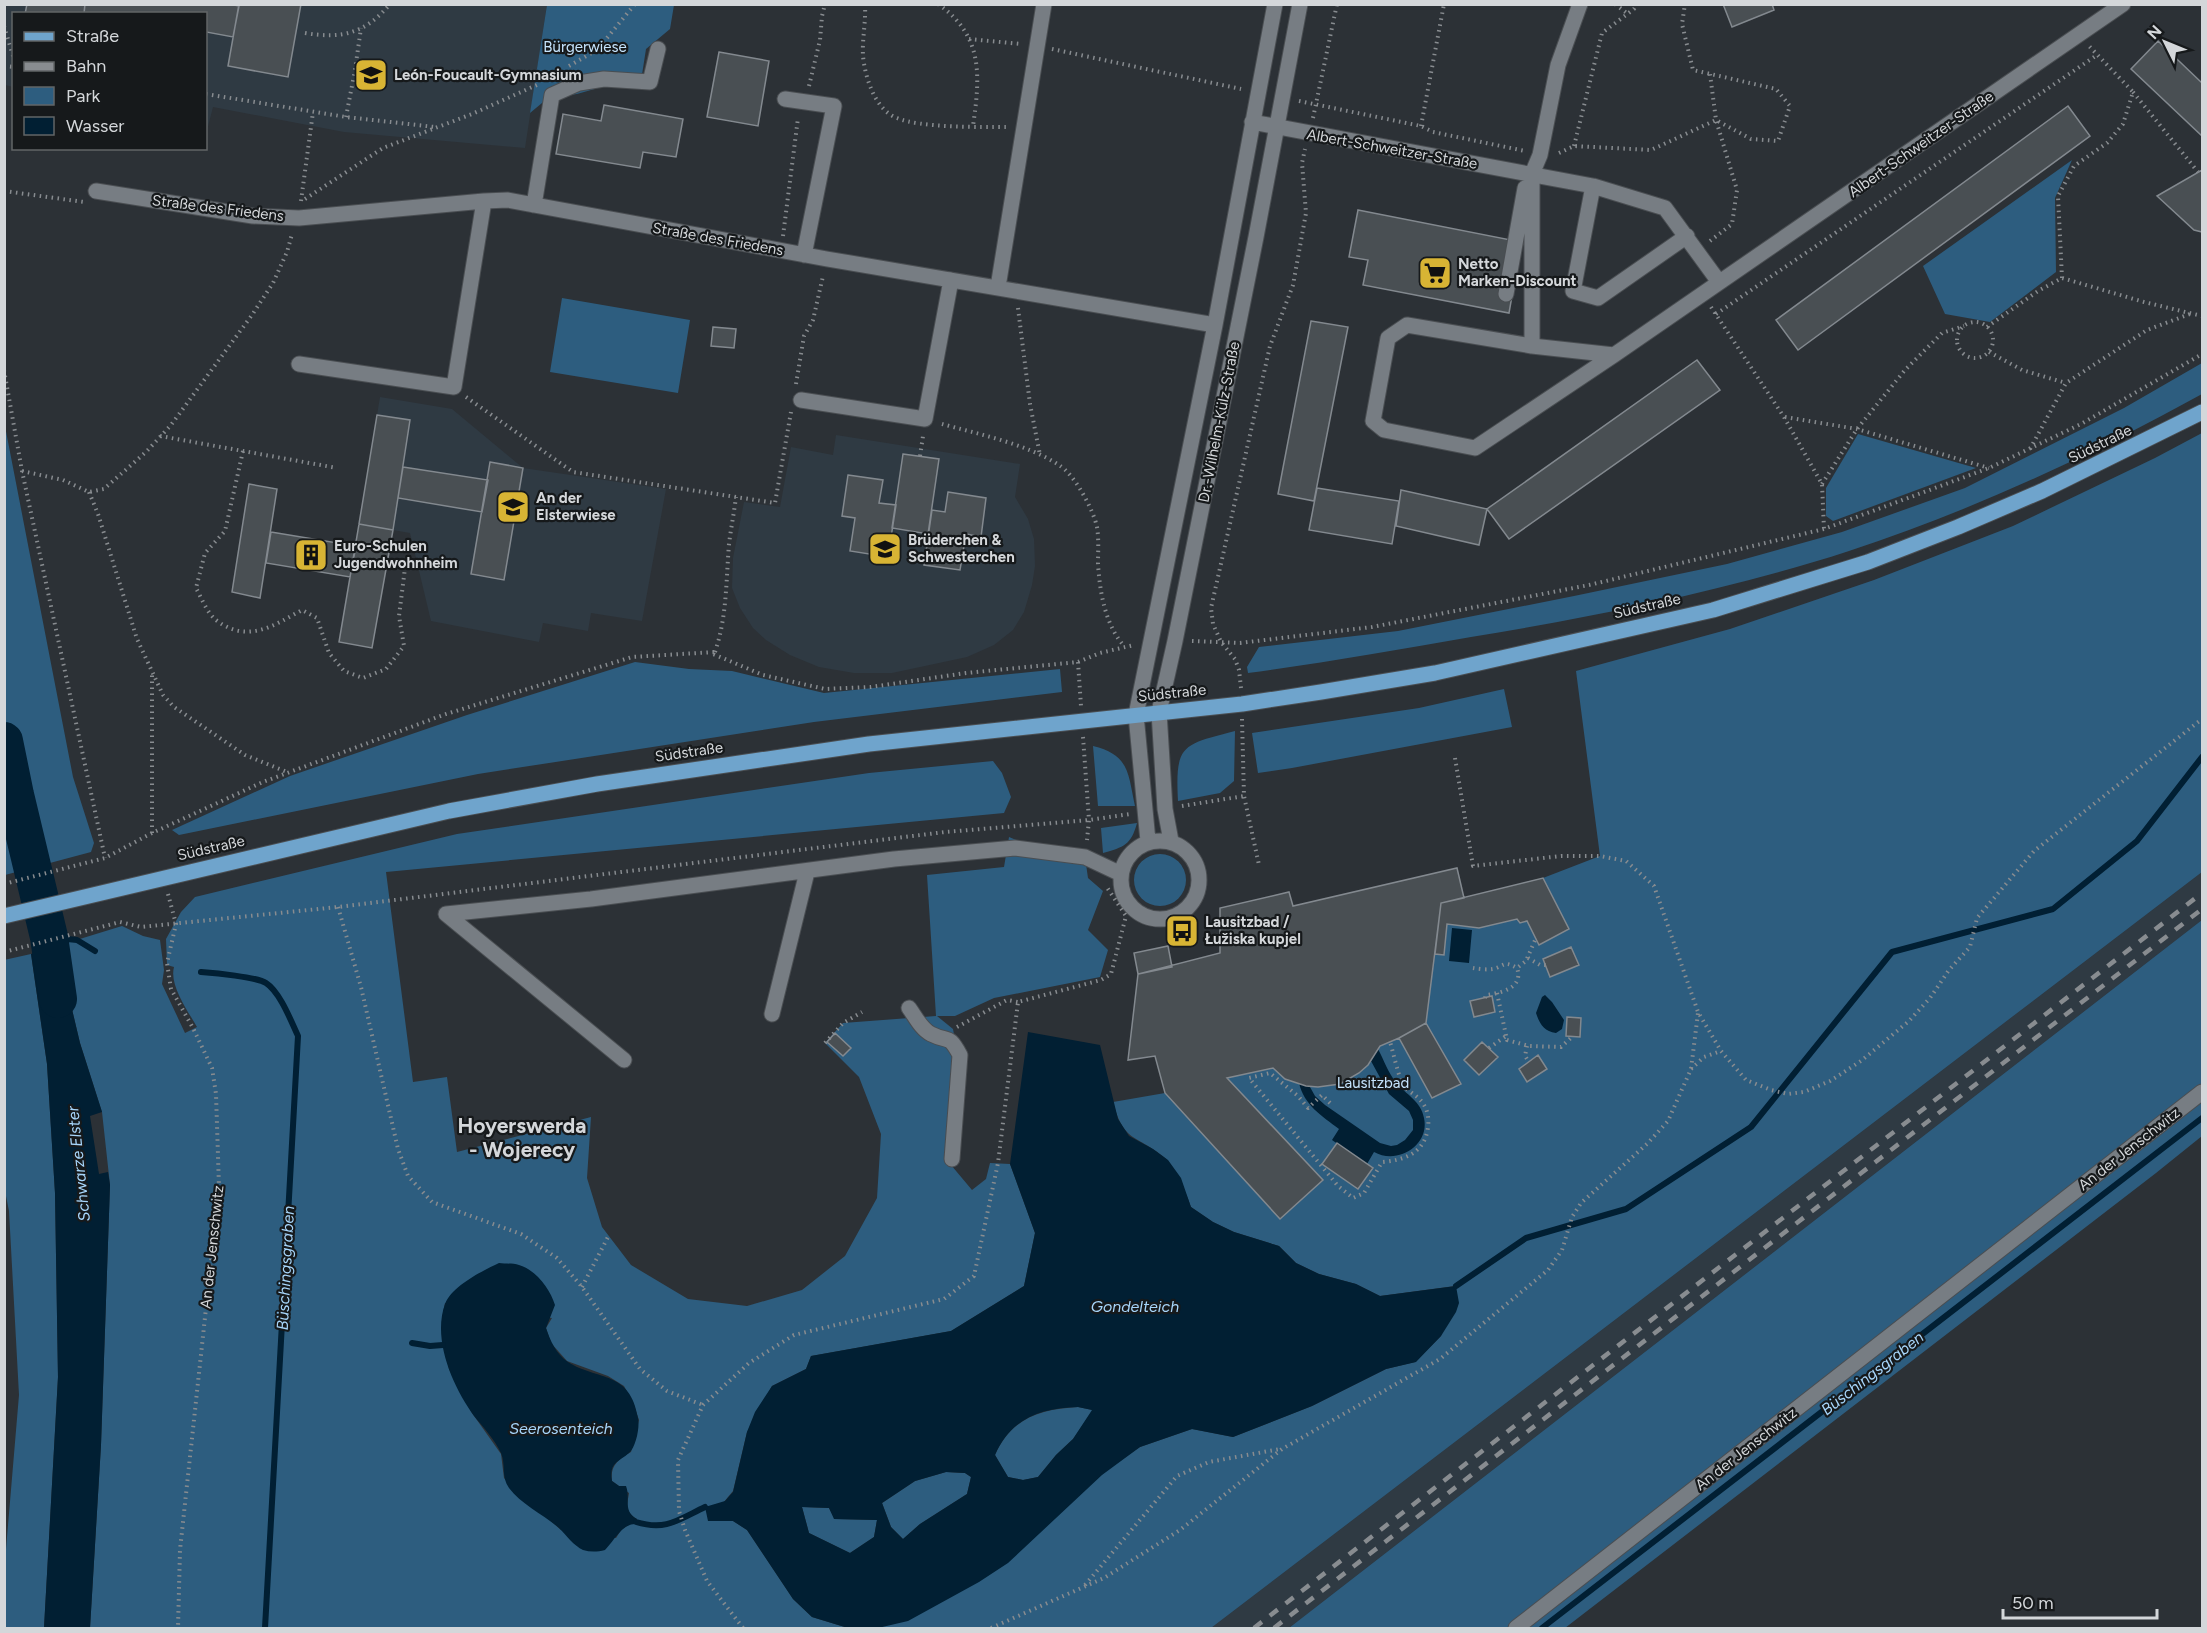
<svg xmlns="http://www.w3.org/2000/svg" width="2207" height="1633" viewBox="0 0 2207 1633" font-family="Figtree,sans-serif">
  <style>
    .built { fill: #2f3a43 }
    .green { fill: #2d5d7f; fill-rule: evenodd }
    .water { fill: #011f33; fill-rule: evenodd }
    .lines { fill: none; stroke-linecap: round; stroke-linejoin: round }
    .stream { stroke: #011f33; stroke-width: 6 }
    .river { stroke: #011f33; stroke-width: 38 }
    .building { fill: #494f53; stroke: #83898f; stroke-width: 1.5 }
    .minor-casing { stroke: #4a4e52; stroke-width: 17 }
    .major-casing { stroke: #4a4e52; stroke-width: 17 }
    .path { stroke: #888c90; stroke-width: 4; stroke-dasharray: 1.5 4.5; stroke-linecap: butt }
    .minor { stroke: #777d83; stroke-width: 15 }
    .major { stroke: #6fa4cc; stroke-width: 15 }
    .rail { stroke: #888c90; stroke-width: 4.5; stroke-dasharray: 10 10; stroke-linecap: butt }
    .labels { text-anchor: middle; stroke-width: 4.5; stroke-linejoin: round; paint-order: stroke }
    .park-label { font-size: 15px; fill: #c5e4fd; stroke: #16191b }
    .poi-label { font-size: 15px; font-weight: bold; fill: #d4d7da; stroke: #16191b; text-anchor: start }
    .street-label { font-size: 15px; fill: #d4d7da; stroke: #16191b }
    .water-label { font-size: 16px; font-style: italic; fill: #a7d6fb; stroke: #16191b }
    .district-label { font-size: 21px; font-weight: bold; fill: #d4d7da; stroke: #16191b }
  </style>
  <rect width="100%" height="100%" fill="#2c3136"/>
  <!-- built -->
  <path class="built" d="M4,5H547L525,148L344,132L213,107L206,134V14H14L13,87L5,85Z
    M380,397L452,409L523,468L666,489L642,621L591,613L588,631L543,623L539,642L431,621L410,533L359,524Z
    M836,435L1020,464L1015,497L1028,519L1034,539L1035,566L1032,585L1024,612L1013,630L994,645L967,657L892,673H854L819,667L790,655L766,640L753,628L740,608L732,588L733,558L744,502L780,507L791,447L833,455Z
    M2202,872V920L1289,1628H1211Z"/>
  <!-- green -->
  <path class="green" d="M547,5H674L670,29L646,49L641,81L605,86L577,94L548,98L530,113Z
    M2072,160L2055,198L2056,272L1990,322L1945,314L1923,266Z
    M562,298L690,320L678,393L550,372Z
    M2202,363V394C2090,456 1971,511 1849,551C1726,591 1598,616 1471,637C1397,650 1323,663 1248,673L1247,667L1259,647L1398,631L1574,596L1727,564L1842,532L1965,488L2124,408Z
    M4,421L73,777L94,843L91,852L5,875Z
    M2202,433V872L1211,1628H866H878L1140,1447L1192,1429L1233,1437L1312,1406L1386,1369L1415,1362L1441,1336L1455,1286L1380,1296L1356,1284L1319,1274L1296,1263L1279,1246L1234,1232L1213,1222L1191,1207C1187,1194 1174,1166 1165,1158C1137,1134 1124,1144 1113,1102L1165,1093L1155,1056L1128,1060L1138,974L1220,953V908L1289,892L1293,906L1457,868L1464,898L1543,878L1600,856L1576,671L1730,629L1874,580L2013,526L2155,458Z
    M1858,434L1976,468L1833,521L1826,516V488Z
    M635,662L689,669L732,671L824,693L1060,669L1062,692L814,722L478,774L179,835L172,830L290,776L467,715Z
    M1504,689L1512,727L1292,768L1258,773L1252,733L1419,708Z
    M1235,731L1234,781L1220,793L1178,801C1175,744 1182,745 1235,731Z
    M1093,746C1130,755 1128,774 1135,806H1098Z
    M993,761L1002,773L1011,797L1004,813L386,872L413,1082L447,1077L457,1152L591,1117L587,1178L602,1227L631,1265L688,1299L747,1306L802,1290L845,1256L877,1198L881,1134L859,1077L825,1043L843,1023L936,1016L927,875L1004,867L1009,837L1021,842L1085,857L1088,878L1103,891L1088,930L1108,950L1100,977L994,998L955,1016H937L953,1029L955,1040L946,1159L972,1190L986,1179L990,1163L1010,1164L1035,1233L1024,1286L951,1331L811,1356L806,1369L772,1386L747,1432L733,1491L708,1521H733L747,1530L793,1599L812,1617L848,1628H90L101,1445L110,1185L102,1112L80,1043L57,946L122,926L143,936L160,940L164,970L162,984L185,1033L197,1027C188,1011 169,985 174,967L167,965L166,939L181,912L195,897L457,834L869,773ZM445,1303L552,1318L546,1328L551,1343L567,1361L608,1376L624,1386L634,1405L639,1420L631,1452C618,1459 610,1466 612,1481L629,1493C627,1506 624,1511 637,1519L621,1530L616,1538L561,1530L543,1514L528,1505L504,1478L501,1454L472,1413L449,1369L442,1337V1318Z
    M1137,823C1131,845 1124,847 1103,853L1101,828Z
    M1134 880a26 26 0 1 1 52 0a26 26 0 1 1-52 0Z
    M2202,920V1136L2156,1173L1565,1628H1289Z
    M31,954L47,1064L55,1193L58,1377L44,1628H5V1561L19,1395L9,1211L4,1186V960Z
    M1078,1407L1093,1410L1073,1439L1056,1455L1038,1477L1023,1480L1008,1477L995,1455C1011,1418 1041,1409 1078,1407Z
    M946,1472L965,1473L971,1477L967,1494L920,1524L903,1539L891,1527L882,1503L915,1481Z
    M802,1507L829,1508L835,1519L877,1520L874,1537L850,1553L809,1533Z"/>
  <!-- water -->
  <path class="water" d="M1452,928L1472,930L1469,963L1449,961Z
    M57,946L80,1043L102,1112L90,1116L99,1174L108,1172L110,1185L101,1445L90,1628H44L58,1377L55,1193L47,1064L31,954Z
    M1545,995L1552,1002L1564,1020L1562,1029L1556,1033C1544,1031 1540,1025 1536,1013L1542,997Z
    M1028,1032L1100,1045L1118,1119L1129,1136L1153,1149L1168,1160L1181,1178L1191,1207L1213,1222L1234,1232L1279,1246L1296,1263L1319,1274L1356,1284L1380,1296L1456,1286L1459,1303L1456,1312L1441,1336L1416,1362L1386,1369L1312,1406L1233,1437L1192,1429L1140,1447L1102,1475L1008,1563L979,1582L908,1621L878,1628H848L812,1617L793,1599L747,1530L733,1521H708L705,1507L725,1501L733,1492L747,1432L755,1412L772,1386L806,1369L811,1356L951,1331L1024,1286L1035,1233L1010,1164ZM1078,1407L1092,1410L1073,1439L1056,1455L1038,1477L1023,1480L1008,1477L995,1455C1011,1418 1041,1408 1078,1407ZM946,1472L965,1473L971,1477L967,1494L920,1524L903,1539L891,1527L882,1503L915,1481ZM802,1507L829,1508L834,1519L877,1520L874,1537L850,1553L809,1533Z
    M1378,1049C1384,1060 1388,1073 1396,1082C1406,1095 1421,1101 1424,1118C1430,1146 1397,1165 1374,1152L1367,1164L1332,1140L1339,1129C1322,1116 1304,1105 1299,1083L1310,1087L1315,1096L1325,1105L1380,1143L1391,1146L1397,1145L1405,1140L1413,1130V1120L1409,1111L1389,1094L1371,1061Z
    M499,1263C505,1264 513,1263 519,1265C536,1270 550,1289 555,1305L546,1328C550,1340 556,1354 568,1362C598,1381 630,1370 638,1418C640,1427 636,1447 629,1453C617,1463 609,1463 612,1481L619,1486H626C631,1499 622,1511 637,1519L635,1524C622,1524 614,1541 605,1550C597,1552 590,1552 583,1550C574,1546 566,1535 559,1528C544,1515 521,1504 509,1488C501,1477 506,1465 501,1453C495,1440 483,1427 474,1416C453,1387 432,1340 445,1304C452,1286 482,1271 499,1263Z"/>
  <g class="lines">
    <!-- stream -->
    <path class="stream" d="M49,937L77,940L95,951
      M201,972C214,973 257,977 266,983C280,992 291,1021 298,1036L265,1628
      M1456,1286L1526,1238L1626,1209L1751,1127L1892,952L2053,909L2137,841L2202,757
      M412,1343L430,1346L443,1345
      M636,1522C666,1531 678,1520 705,1507
      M1542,1628L2202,1118"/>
    <!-- river -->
    <path class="river" d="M4,741L15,795L49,937L58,999"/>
  </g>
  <!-- building -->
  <path class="building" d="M27,4H85L84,14H25Z
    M85,4H229L239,6L233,37L206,32V14H86L84,13Z
    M239,4H301L288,77L228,66Z
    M1723,4H1772L1774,10L1732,27Z
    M2158,41L2202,83V136L2131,69Z
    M719,52L769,61L758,126L707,117Z
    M604,105L683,119L676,157L643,152L640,168L556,154L563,114L601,121Z
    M2068,106L2090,136L1798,350L1776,320Z
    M2202,170V232L2194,230L2157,196Z
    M1358,210L1511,240L1512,296L1509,313L1363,285L1368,260L1349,257Z
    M1311,321L1348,327L1314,501L1278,494Z
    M713,327L736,329L734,348L711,346Z
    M1697,360L1720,390L1509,539L1487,509Z
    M377,415L410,420L393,530L359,524Z
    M903,454L939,459L928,534L892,528Z
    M490,462L523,468L504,580L471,574Z
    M403,467L488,480L482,512L398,498Z
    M848,475L883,480L879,503L896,505L888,557L850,551L855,518L842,516Z
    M249,484L277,489L260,598L232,592Z
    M1317,488L1399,501L1392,544L1309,530Z
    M1401,490L1487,509L1479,545L1396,526Z
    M948,492L986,498L981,537L966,534L960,570L924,565L932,510L945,512Z
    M359,524L393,530L372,648L339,642Z
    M271,532L356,546L350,577L266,563Z
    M1457,868L1464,898L1441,903L1426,1023L1399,1038L1380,1046L1368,1065L1359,1073L1340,1084L1318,1087L1306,1086L1285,1079L1273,1068L1227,1078L1323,1180L1280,1219L1165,1093L1155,1056L1128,1060L1138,974L1220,953V908L1289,892L1293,906Z
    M1543,878L1569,929L1539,945L1527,921L1520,923L1517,919L1479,928L1447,924L1444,955L1435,954L1441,903Z
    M1168,946L1172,967L1138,974L1134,953Z
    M1571,947L1579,965L1550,977L1543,959Z
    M1492,996L1495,1012L1474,1017L1470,1001Z
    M1567,1017L1581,1018L1580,1037L1566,1036Z
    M1426,1023L1461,1084L1432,1098L1399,1038Z
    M835,1033L851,1048L843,1056L827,1042Z
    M1482,1042L1498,1057L1479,1075L1464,1060Z
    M1538,1055L1547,1069L1527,1082L1519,1069Z
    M1337,1143L1373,1168L1358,1189L1322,1164Z"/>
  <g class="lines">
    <!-- minor casing -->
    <g class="minor-casing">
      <path id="minor" d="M1580,4L1558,65L1540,155L1532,174V346L1614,355
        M785,99L834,106L804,255
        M1252,122L1593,186L1665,208L1719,282
        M1593,186L1573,291L1598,298L1687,236
        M96,191L253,216L299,218L484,201L508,200L827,259L1215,325
        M534,205L552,95L579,83L604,79L650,82L658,49
        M998,287L1044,4
        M1506,294L1525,188
        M1532,346L1407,325L1388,338L1373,421L1384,430L1475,448L1614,355L2123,4
        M299,364L454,387L484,201
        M801,400L925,419L951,280
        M1121 880a39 39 0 1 1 78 0a39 39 0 1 1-78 0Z
        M1148,841L1136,715L1215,325L1275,4
        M1171,841L1165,809L1159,712L1175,641L1256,237L1300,4
        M909,1008C915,1016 921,1029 931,1034C949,1043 948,1033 960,1055L952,1159
        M772,1014L807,872
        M624,1060L446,914L591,899L894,859L1015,848L1085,857L1121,874
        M1516,1628L2202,1092"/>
    </g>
    <!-- major casing -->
    <g class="major-casing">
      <path id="major" d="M4,916L449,811L597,784L869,744L1242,704L1321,692L1435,673L1713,610L1868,562L1958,527L2042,491L2202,412"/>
    </g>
    <!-- path -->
    <path class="path" d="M865,4C866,22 862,39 863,56C865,77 875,110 897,118C920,128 981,127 1008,127
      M938,4C984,36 980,77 973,126
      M1615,4L1628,14
      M4,26L14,59
      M305,33C341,39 365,34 390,4
      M969,39L1021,44
      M1052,49L1241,89
      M4,66L14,67
      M569,66L597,50L635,4
      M809,86L820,40L822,16L825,4
      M2133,92L2198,172
      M206,94L346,117L435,127
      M1299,101L1421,126L1433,132L1525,151
      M346,117L355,70L361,28
      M1313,118L1337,4
      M1421,126L1444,4
      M1574,146L1602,33L1634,9L1637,4
      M1559,153L1574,146L1651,150L1716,120L1751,139L1778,141L1790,106L1776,89L1693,70L1682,24L1685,4
      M4,191L84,202
      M305,199L383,148L472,114L539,84
      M301,201L313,112
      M783,236L798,118
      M1710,241L1732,224L1737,190L1716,120L1710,74
      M2062,278L2058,196L2074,166L2107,143L2123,124L2133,92L2089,46
      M1711,307L1784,417L1822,484L1824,529
      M1018,308L1030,404L1040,455
      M1716,314L2097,55
      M1957 340a18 18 0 1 1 36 0a18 18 0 1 1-36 0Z
      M1987,327L2038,291L2062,278L2144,302L2202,316
      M1989,352L2022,370L2066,383
      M4,370L22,471L105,858
      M796,384L804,336L813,320L823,276
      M466,397L573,472L775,503L791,412
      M1785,417L1857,429L1989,468
      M942,424C978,434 1027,444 1059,465C1075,475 1093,509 1097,527C1099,539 1098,553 1098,564C1100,593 1105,624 1124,646
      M160,436L337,468
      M2030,449L2066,383L2147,330L2190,314
      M243,451L225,531L205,553L196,588C201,597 207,613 216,620C247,644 273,626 302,610L317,618L329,653L344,671L363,678L386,669L404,646L399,616L406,560
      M920,456L923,436
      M22,471L63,480L89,492L104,489L147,451L171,425L252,315L273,283L287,252L292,234
      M1822,484L1857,429L1905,370L1942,333L1964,326
      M89,492L98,514L137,639L163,695L174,707L245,755L287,772
      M1192,641L1240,643L1372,627L1589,585L1824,529L1989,468L2081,424L2202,354
      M715,652C727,617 726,581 729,544C731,528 734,513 736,497
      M1078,662L1081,706
      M1241,688L1239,670L1235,659L1221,642L1213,624L1211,608L1270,346L1293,285L1306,213L1302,163L1305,149
      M1242,719L1244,796L1259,865
      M1083,737L1089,820L1087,840
      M1455,758L1473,866L1561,856H1600L1626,861L1654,886L1698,1012L1721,1051L1746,1080L1771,1090L1788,1094L1804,1092L1830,1081L1861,1061L1909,1021L1930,998L1949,970L1970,947L1977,918L2034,851L2202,719
      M1182,806L1244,796
      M152,833V675
      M4,884L105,858L152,833L263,782L446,714L632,657L715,652L713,654L763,675L825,689L871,687L966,673L1078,662L1100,653L1134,645
      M168,894L176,924L167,963L171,989L193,1028L212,1068L216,1094L219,1187L180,1550L178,1628
      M338,907L361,987L398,1149L408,1176L432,1202L521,1234L557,1258L582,1287L640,1369L667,1391L703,1405
      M4,952L120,922L141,927L338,907L945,832L1089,820L1130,814
      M1528,958L1540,965H1546
      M1473,968C1479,969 1487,970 1493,969C1505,966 1503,960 1517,968L1526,961L1536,938
      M1497,993L1507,1040L1529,1046L1561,1047L1573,1036
      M1485,998L1486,995C1501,993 1524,988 1517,968
      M957,1027L1007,1000L1018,1002
      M825,1043L843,1023L862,1012
      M1527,1046L1525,1056L1529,1062
      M1489,1048L1506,1036
      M1691,1069L1704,1057L1721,1051
      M1330,1103L1322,1095L1308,1108L1298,1096L1270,1073L1249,1078L1338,1186L1353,1198L1364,1193L1382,1162C1405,1160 1425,1153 1428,1127C1429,1120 1428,1111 1424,1105C1419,1096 1410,1093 1404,1086C1399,1080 1393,1051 1390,1042
      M582,1287L609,1235
      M1085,1585L1177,1476L1209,1462L1280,1449
      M743,1628L707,1581L685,1530L679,1511L678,1460L703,1405L749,1363L794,1335L944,1299L974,1276L998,1163L1018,1002L1101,980L1111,974L1126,916L1106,886
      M991,1628L1104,1578L1180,1530L1282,1449L1440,1359L1548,1270L1562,1250L1572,1217L1581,1203L1648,1143L1668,1121L1691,1069L1698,1013"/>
    <!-- minor -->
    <use href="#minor" class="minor"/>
    <!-- major -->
    <use href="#major" class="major"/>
    <!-- rail -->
    <path class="rail" d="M1254,1628L2202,893
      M1274,1628L2202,909"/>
  </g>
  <!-- icons -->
  <defs>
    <g id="school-square" transform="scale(1.725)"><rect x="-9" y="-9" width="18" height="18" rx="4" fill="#d8b434" stroke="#16191b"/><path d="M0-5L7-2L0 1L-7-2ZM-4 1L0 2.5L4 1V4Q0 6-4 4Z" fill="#111"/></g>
    <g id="supermarket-square" transform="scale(1.725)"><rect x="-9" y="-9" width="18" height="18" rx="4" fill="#d8b434" stroke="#16191b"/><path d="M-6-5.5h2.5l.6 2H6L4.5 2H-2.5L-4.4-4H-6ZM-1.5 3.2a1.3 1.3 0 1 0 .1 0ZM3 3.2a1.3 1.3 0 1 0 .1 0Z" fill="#111"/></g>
    <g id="building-square" transform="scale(1.725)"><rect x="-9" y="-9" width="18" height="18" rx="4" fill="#d8b434" stroke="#16191b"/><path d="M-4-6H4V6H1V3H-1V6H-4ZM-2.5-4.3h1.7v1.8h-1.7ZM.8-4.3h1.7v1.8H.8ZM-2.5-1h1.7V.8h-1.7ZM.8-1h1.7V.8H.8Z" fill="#111"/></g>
    <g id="bus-square" transform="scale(1.725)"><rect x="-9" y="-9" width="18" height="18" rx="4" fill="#d8b434" stroke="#16191b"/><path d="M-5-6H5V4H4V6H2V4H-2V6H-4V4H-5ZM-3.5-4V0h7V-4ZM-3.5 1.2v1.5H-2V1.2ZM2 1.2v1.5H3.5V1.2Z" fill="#111"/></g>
  </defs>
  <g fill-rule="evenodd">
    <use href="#school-square" x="371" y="75"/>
    <use href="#supermarket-square" x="1435" y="273"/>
    <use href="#school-square" x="513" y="507"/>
    <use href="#school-square" x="885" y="549"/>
    <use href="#building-square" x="311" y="555"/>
    <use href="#bus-square" x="1182" y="931"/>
  </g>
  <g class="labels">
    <!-- park labels -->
    <g class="park-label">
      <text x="585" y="52">Bürgerwiese</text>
      <text x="1373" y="1088">Lausitzbad</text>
    </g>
    <!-- poi labels -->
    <g class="poi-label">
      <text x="394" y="80">León-Foucault-Gymnasium</text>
      <text x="1458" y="269">Netto<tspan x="1458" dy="17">Marken-Discount</tspan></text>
      <text x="536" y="503">An der<tspan x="536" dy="17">Elsterwiese</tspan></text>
      <text x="908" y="545">Brüderchen &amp;<tspan x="908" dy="17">Schwesterchen</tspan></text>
      <text x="334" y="551">Euro-Schulen<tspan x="334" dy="17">Jugendwohnheim</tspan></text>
      <text x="1205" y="927">Lausitzbad /<tspan x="1205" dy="17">Łužiska kupjel</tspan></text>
    </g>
    <!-- street labels -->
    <g class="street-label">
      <text transform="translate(1921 144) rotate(-35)" y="5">Albert-Schweitzer-Straße</text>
      <text transform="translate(1392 149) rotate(10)" y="5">Albert-Schweitzer-Straße</text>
      <text transform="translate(218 208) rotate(7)" y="5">Straße des Friedens</text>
      <text transform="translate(718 239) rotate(10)" y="5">Straße des Friedens</text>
      <text transform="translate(1219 422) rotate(-79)" y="5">Dr.-Wilhelm-Külz-Straße</text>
      <text transform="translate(2100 444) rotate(-26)" y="5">Südstraße</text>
      <text transform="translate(1647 606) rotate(-13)" y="5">Südstraße</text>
      <text transform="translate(1172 693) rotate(-6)" y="5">Südstraße</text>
      <text transform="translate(689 752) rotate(-8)" y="5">Südstraße</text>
      <text transform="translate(211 848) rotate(-13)" y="5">Südstraße</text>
      <text transform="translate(2129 1149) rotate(-38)" y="5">An der Jenschwitz</text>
      <text transform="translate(212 1247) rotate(-84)" y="5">An der Jenschwitz</text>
      <text transform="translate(1746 1449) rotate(-38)" y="5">An der Jenschwitz</text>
    </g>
    <!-- water labels -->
    <g class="water-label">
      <text transform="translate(78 1164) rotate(-96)" y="6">Schwarze Elster</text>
      <text transform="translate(285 1268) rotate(-87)" y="6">Büschingsgraben</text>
      <text x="1135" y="1312">Gondelteich</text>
      <text transform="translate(1872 1373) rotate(-38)" y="6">Büschingsgraben</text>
      <text x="561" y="1434">Seerosenteich</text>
    </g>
    <!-- district labels -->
    <g class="district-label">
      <text x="522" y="1133">Hoyerswerda<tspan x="522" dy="24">- Wojerecy</tspan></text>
    </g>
  </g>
  <!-- border -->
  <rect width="2207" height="1633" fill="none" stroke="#d4d7da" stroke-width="12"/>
  <!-- legend -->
  <rect x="12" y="12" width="195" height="138" fill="#16191b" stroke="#626567" stroke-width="1.5"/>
  <rect x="24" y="32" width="30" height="9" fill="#6fa4cc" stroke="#626567" stroke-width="1.5"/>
  <text x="66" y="42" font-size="18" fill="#d4d7da">Straße</text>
  <rect x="24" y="62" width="30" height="9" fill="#888c90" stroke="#626567" stroke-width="1.5"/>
  <text x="66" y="72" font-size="18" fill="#d4d7da">Bahn</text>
  <rect x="24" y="87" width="30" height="18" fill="#2d5d7f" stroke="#626567" stroke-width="1.5"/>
  <text x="66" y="102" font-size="18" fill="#d4d7da">Park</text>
  <rect x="24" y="117" width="30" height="18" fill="#011f33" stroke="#626567" stroke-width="1.5"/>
  <text x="66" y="132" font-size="18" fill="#d4d7da">Wasser</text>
  <!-- north arrow -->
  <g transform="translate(2165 42) rotate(313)" stroke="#16191b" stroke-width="4.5" paint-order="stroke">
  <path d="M0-4.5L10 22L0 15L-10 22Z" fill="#d4d7da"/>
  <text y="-9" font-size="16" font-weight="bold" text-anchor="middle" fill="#d4d7da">N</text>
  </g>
  <!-- scale -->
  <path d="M2003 1609v9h154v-9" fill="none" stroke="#d4d7da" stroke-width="3"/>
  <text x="2012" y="1609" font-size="18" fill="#d4d7da" stroke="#16191b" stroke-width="4.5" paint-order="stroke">50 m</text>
</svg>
